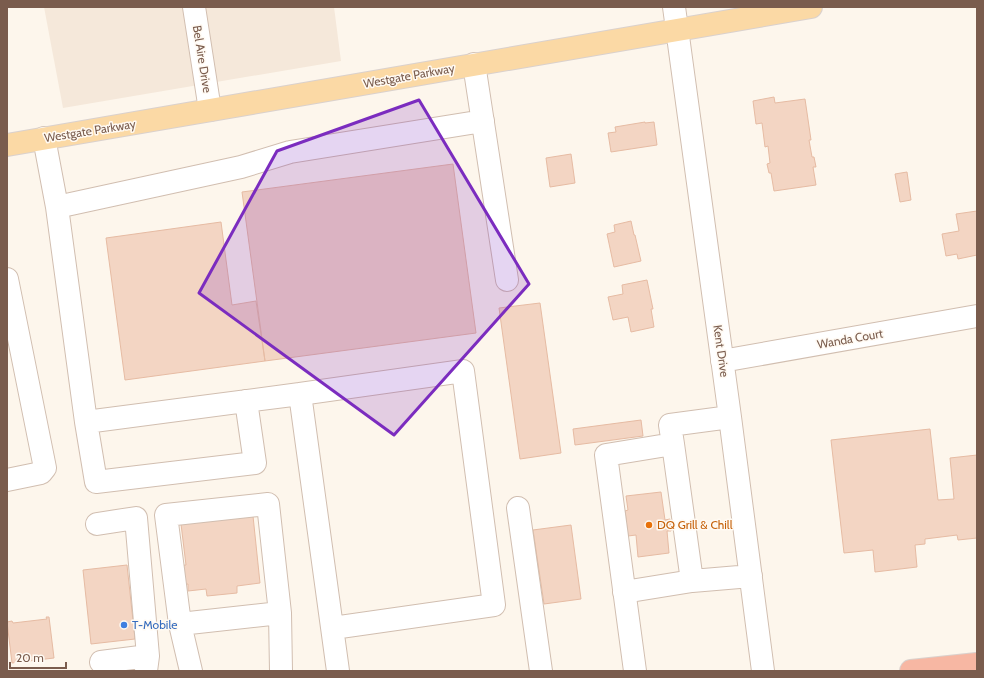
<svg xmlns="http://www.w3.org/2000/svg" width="984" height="678" viewBox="0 0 984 678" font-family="Cabin,sans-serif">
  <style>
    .residential { fill: #f5e8da }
    .building { fill: #f3d5c3; stroke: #e6bba3 }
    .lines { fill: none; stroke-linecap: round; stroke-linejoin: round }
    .minor-casing { stroke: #d1beb0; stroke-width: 24 }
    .major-casing { stroke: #dad1cd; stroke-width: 24 }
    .highway-casing { stroke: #dad1cd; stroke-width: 24 }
    .minor { stroke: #fff; stroke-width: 22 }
    .major { stroke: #fbd9a5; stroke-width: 22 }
    .highway { stroke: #f7b7a3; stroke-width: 22 }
    .marked { fill: #7b2cbf; fill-opacity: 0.2; stroke: #7b2cbf; stroke-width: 3; stroke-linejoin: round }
    .food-dot { fill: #e8710a; stroke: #fffaf3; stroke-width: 1.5 }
    .shop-dot { fill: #3f7fe0; stroke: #fffaf3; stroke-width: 1.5 }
    .labels { text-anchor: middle; stroke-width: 3; stroke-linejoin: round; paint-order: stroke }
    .street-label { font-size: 12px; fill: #7a5c4d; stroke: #fffaf3 }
    .food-label { font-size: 12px; fill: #c56008; stroke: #fffaf3; text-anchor: start }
    .shop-label { font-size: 12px; fill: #366cbe; stroke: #fffaf3; text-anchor: start }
  </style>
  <rect width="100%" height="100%" fill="#fdf6ec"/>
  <!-- residential -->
  <path class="residential" d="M44,7H334L341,61L63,108Z"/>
  <!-- building -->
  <path class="building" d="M774,97L775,103L805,99L811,140H809L812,157H814L816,167H813L816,185L774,191L771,173H769L767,164L770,163L768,146L765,147L762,123L756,124L753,101Z
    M645,122V123L654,122L657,145L611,152L608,133L616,132L615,127Z
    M571,154L575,183L550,187L546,158Z
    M453,164L476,333L265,361L242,192Z
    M907,172L911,200L900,202L895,174Z
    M977,211V255L958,259L957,254L946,256L942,234L959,231L956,214Z
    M631,221L634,235H635L641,261L614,267L607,234L615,232L614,225Z
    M221,222L232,305L256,301L265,361L125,380L106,238Z
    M647,280L653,309H651L654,327L631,332L628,317L613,320L608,297L623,294L622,285Z
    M540,303L561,453L520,459L499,308Z
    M641,420L643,436L575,445L573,429Z
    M930,429L938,500L954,499L950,458L977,455V538L958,540L957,535L925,539V544L915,545L917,567L875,572L873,550L844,553L831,440Z
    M661,492L665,520L670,519L671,531H667L669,553L638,557L636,535L628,536L625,511L628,510L626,496Z
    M253,516L260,583L237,586V593L207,596L206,589L188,591V584L176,585L174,566L186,565L181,524Z
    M571,525L581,599L544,604L533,530Z
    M127,565L135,639L91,644L83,570Z
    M46,617H49L54,658L12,663L7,622L12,621L13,623L47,619Z"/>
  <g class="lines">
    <!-- minor casing -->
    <g class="minor-casing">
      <path id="minor" d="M194,7L210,110
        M674,7L730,417L763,671
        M474,64L507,280
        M44,138L57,207L86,422L300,394L338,671
        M57,207L241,167L290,152L483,121
        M7,279L45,468L41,473L7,480
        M722,361L977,316
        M300,394L463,371L494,605L333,628
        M730,417L670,425L673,444L692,581L751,576
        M86,422L96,482L255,463L246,401
        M518,508L541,671
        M97,524L136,518L148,656L146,671
        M624,592L692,581
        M180,624L280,613
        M101,662L148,656
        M191,671L180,624L166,515L268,504L280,613L281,671
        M635,671L606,455L673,444"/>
    </g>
    <!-- major casing -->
    <g class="major-casing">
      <path id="major" d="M7,145L811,7"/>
    </g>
    <!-- highway casing -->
    <g class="highway-casing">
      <path id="highway" d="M911,671L977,664"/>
    </g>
    <!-- minor -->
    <use href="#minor" class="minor"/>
    <!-- major -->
    <use href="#major" class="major"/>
    <!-- highway -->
    <use href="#highway" class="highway"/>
  </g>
  <!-- marked area -->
  <path class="marked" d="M419,100L529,284L394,435L199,293L277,151Z"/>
  <!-- markers -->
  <circle class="food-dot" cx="649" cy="525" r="4"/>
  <circle class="shop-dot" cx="124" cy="625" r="4"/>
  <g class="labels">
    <!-- street labels -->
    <g class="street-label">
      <text transform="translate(202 59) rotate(81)" y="4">Bel Aire Drive</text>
      <text transform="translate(409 76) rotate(-10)" y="4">Westgate Parkway</text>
      <text transform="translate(90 131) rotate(-9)" y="4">Westgate Parkway</text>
      <text transform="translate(850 339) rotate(-10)" y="4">Wanda Court</text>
      <text transform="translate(721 351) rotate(82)" y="4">Kent Drive</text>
    </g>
    <!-- food labels -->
    <g class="food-label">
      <text x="657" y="529">DQ Grill &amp; Chill</text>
    </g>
    <!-- shop labels -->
    <g class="shop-label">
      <text x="132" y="629">T-Mobile</text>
    </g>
  </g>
  <!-- border -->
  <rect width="984" height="678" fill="none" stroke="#7a5c4d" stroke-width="16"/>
  <!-- scale -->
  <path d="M10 662v6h56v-6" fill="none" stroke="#7a5c4d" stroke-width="2"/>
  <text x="16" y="662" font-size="12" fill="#7a5c4d" stroke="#fffaf3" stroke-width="3" paint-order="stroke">20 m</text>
</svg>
